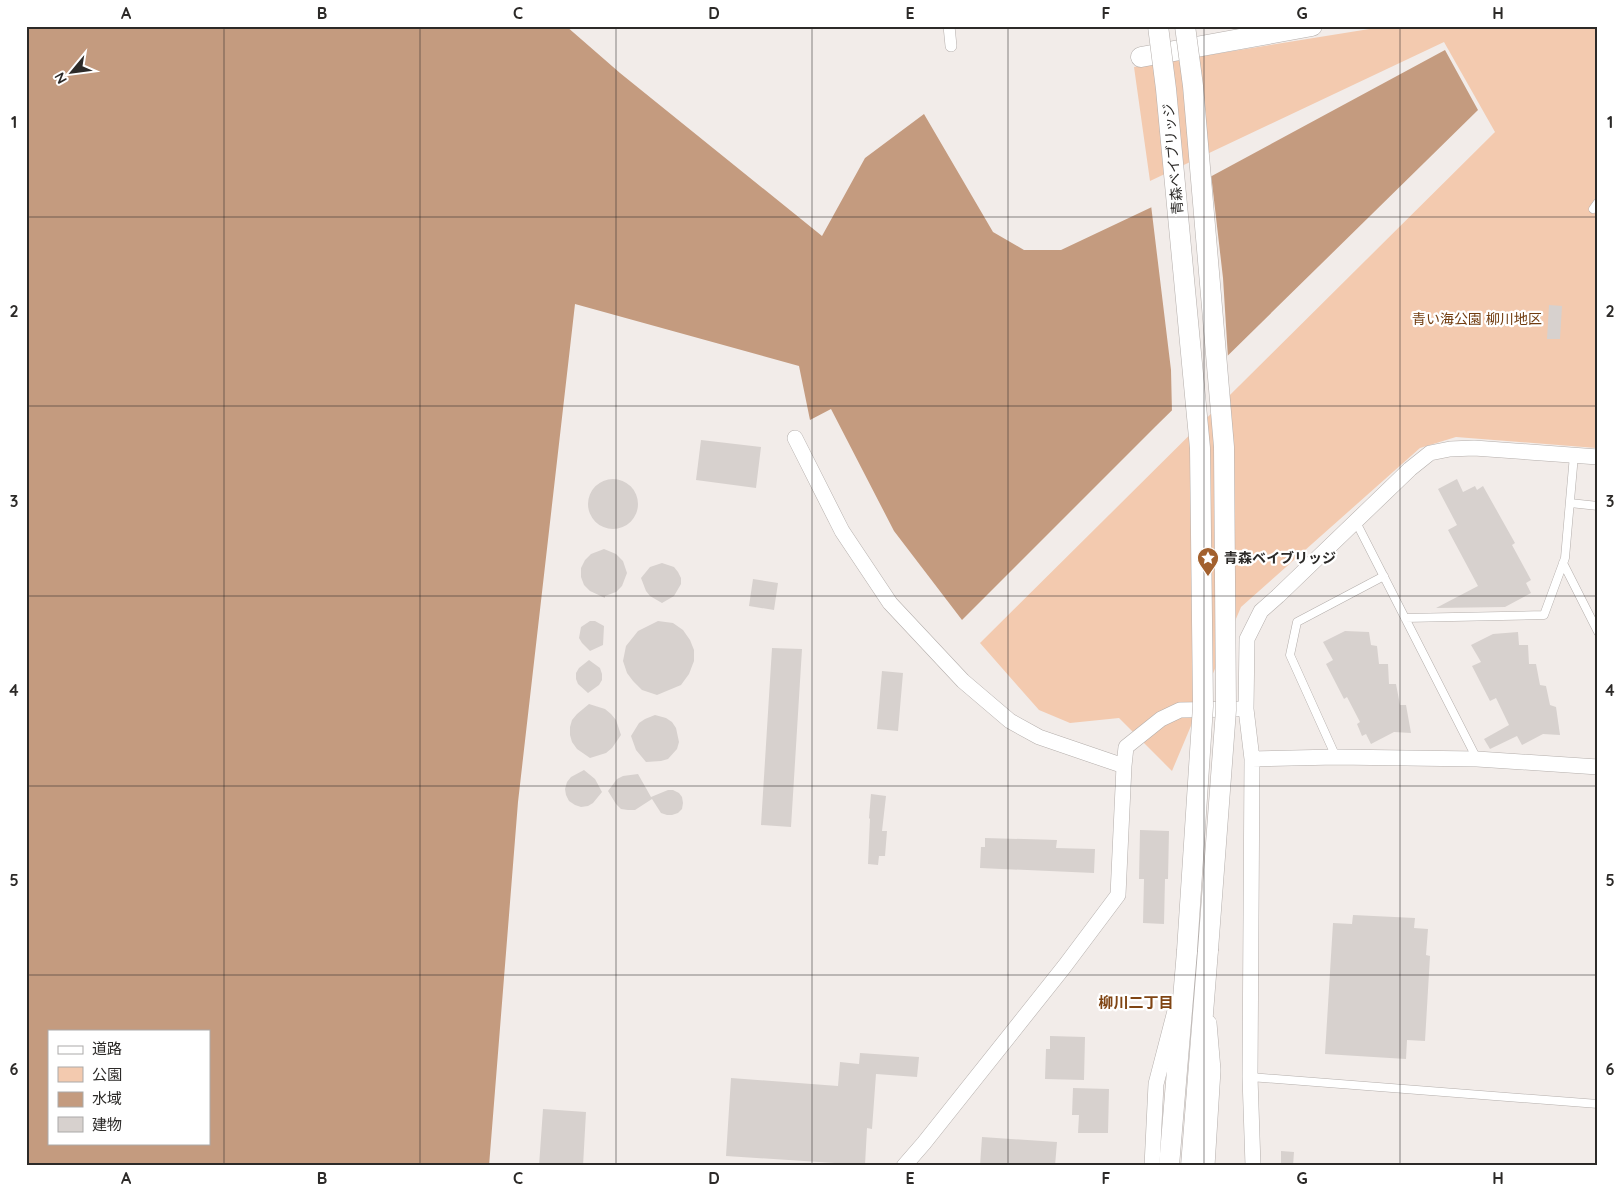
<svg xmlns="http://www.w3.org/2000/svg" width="1624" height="1192" viewBox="0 0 1624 1192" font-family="Quicksand,'Noto Sans JP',sans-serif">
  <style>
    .green { fill: #f3caaf }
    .water { fill: #c49b7f; fill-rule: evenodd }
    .pier { fill: #f2ece9 }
    .building { fill: #d7d1ce }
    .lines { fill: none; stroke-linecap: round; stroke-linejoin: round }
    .service-casing { stroke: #b4aeab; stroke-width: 9 }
    .pedestrian-casing { stroke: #b4aeab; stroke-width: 12 }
    .minor-casing { stroke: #b4aeab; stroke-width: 16 }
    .tertiary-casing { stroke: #b4aeab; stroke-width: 21 }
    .service { stroke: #fff; stroke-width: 8 }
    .pedestrian { stroke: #fff; stroke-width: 11 }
    .minor { stroke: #fff; stroke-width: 15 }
    .tertiary { stroke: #fff; stroke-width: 20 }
    .tertiary-bridge-casing { stroke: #b4aeab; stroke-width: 21; stroke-linecap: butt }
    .tertiary-bridge { stroke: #fff; stroke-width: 20 }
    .grid { fill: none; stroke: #2c2a28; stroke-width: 1; stroke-opacity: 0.55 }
    .labels { text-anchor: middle; stroke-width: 4.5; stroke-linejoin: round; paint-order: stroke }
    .street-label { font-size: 14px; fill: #2c2a28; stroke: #fff }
    .park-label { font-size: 14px; fill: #713c0f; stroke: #fff }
    .poi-label { font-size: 14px; font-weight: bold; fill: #2c2a28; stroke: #fff; text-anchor: start }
    .neighbourhood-label { font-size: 15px; font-weight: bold; fill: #804514; stroke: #fff }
    .neatline { fill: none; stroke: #2c2a28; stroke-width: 2 }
    .grid-label { font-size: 16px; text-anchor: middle; font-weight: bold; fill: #2c2a28 }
  </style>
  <rect width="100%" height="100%" fill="#f2ece9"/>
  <!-- green -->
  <path class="green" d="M1388,26H1598V438L1596,448L1456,437L1420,448L1241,607L1172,771L1119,718L1070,723L1039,710L980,643L1495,132L1444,42L1150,181L1134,67Z"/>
  <!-- water -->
  <path class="water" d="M26,26H566L620,73L822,236L865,158L924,114L993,232L1024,250H1061L1171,198L1445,50L1478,110L1156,426L962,620L894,531L831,409L810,420L799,366L575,304L518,802L489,1166H26ZM49,1031H209V1143H49Z"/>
  <!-- pier -->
  <path class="pier" d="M1211,174L1223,278L1228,358L1172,413L1171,370L1151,205Z"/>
  <!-- building -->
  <path class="building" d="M1549,305L1562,306L1560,339H1547Z
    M701,440L761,447L756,488L696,480Z
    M588 504a25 25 0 1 1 50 0a25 25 0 1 1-50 0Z
    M1457,479L1463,492L1475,486L1477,490L1483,486L1515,543L1512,545L1531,580L1526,583L1531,593L1505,607L1436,608L1478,586L1448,530L1457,525L1438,489Z
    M604,549L616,554L623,561L627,573L622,586L616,592L605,596V598L590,591L584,585L581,577V568L585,560L591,554Z
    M662,563L674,567L678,572L681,578V584L674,596L662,603L650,596L646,591L641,578L650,567Z
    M753,579L778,583L774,610L749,606Z
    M590,621H595L604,626L603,645L590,651L582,643L579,638L581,627Z
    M658,621L673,623L683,630L690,640L694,650V661L689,674L681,685L657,695L642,690L633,681L627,673L623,661L626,646L638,631Z
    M1345,631L1369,632L1371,645L1377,646L1379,664H1388L1389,684H1396L1400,705H1406L1411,733L1394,732L1371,744L1366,734L1362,736L1357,724L1360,722L1347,697L1344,699L1326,664L1333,660L1323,642Z
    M1518,632L1519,645H1528L1529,664H1536L1540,685L1546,686L1550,705L1556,707L1560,735L1543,734L1522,745L1517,736L1490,749L1484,739L1509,725L1496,698L1490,701L1472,666L1481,662L1471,645L1493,634Z
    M772,648L802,649L791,827L761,825Z
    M589,660L600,668L602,674V680L599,685L588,693L578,684L576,679V673L579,668Z
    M882,671L903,673L898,731L877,729Z
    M589,704L605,709L611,714L616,720L621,735L612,748L606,753L590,758L577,749L572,742L570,735V727L572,720L577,714Z
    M655,715L666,718L672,722L676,728L679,742L677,749L668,759L661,761L646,762L636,750L631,736L639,723L645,719Z
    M584,770L595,779L602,792L593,803L588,806L581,807L575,805L569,801L566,795L565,789L567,782L571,777Z
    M638,774L651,797L668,790H673L679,793L682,797L683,803L682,809L678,813L672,815H667L661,813L652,799L635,810H628L621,809L616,804L608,791L617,779L623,776Z
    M871,794L886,796L882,831H887L885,856H879L878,865L868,864L870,819L869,818Z
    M1140,830L1169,831L1168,879H1165L1164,924L1143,923L1144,879H1139Z
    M985,838L1057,840L1056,848L1095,849L1094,873L980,868L981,847H985Z
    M1353,915L1415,918L1414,928L1428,929L1426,955L1430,956L1425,1041L1407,1040L1406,1059L1325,1054L1333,923L1352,924Z
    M1050,1036L1085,1037L1084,1080L1045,1079L1046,1049H1050Z
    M860,1053L919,1057L917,1077L876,1074L872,1129L867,1128L865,1165L726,1156L731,1078L838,1086L840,1062L859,1064Z
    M1073,1088L1109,1089L1108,1133H1078L1079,1115H1072Z
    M543,1109L586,1112L583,1166H539Z
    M982,1137L1057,1142L1055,1166H980Z
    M1281,1151L1294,1152L1293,1166H1281Z"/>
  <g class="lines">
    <!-- service casing -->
    <g class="service-casing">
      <path id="service" d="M1593,209L1598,202
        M1570,503L1598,506
        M1356,522L1477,759
        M1563,563L1598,632
        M1405,618L1544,615L1565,558L1574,455
        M1336,757L1290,655L1297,622L1384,576
        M1250,1077L1598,1104"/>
    </g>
    <!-- pedestrian casing -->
    <g class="pedestrian-casing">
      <path id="pedestrian" d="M949,26L951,46"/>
    </g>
    <!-- minor casing -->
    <g class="minor-casing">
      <path id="minor" d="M795,438L842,531L890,603L963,681L1010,721L1039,737L1124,766L1126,747L1161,719L1180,710L1237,709
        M1252,759L1336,757L1477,759L1598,767
        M904,1166L924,1143L1064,967L1118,895L1124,766
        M1152,1166L1156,1084L1176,1007
        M1207,1166L1213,1070L1209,1023
        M1253,1166L1250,1077L1252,759L1246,709L1247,639L1261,611L1278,596L1410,469L1430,453L1450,449L1474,448L1598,457"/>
    </g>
    <!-- tertiary casing -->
    <g class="tertiary-casing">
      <path id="tertiary" d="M1141,57L1312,26
        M1169,1166L1187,951
        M1191,1166L1208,950"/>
    </g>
    <!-- service -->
    <use href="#service" class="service"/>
    <!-- pedestrian -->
    <use href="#pedestrian" class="pedestrian"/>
    <!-- minor -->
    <use href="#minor" class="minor"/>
    <!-- tertiary -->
    <use href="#tertiary" class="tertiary"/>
    <!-- tertiary-bridge casing -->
    <g class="tertiary-bridge-casing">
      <path id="tertiary-bridge" d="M1158,26L1166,89L1200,448L1203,706L1187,951
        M1185,26L1193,86L1224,447L1226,710L1208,950"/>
    </g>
    <!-- tertiary-bridge -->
    <use href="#tertiary-bridge" class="tertiary-bridge"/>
  </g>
  <!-- grid -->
  <path class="grid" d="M224,26V1166M420,26V1166M616,26V1166M812,26V1166M1008,26V1166M1204,26V1166M1400,26V1166M26,217H1598M26,406H1598M26,596H1598M26,786H1598M26,975H1598"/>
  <!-- icons -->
  <defs>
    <g id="sight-pin" transform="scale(1.125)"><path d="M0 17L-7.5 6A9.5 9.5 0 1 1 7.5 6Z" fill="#a2602e" stroke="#fff"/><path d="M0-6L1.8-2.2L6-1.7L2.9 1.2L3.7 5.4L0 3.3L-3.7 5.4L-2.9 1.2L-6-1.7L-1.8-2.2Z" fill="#fff"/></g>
  </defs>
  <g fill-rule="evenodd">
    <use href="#sight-pin" x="1208" y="558"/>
  </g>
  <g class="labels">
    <!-- street labels -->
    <g class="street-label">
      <text transform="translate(1173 159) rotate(-95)" y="5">青森ベイブリッジ</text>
    </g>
    <!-- park labels -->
    <g class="park-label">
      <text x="1477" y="324">青い海公園 柳川地区</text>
    </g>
    <!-- poi labels -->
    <g class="poi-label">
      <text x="1224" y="563">青森ベイブリッジ</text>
    </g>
    <!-- neighbourhood labels -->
    <g class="neighbourhood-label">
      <text x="1136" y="1008">柳川二丁目</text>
    </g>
  </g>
  <!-- border -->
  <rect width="1624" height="1192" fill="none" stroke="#ffffff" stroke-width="55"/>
  <!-- legend -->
  <rect x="48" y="1030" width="162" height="115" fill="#ffffff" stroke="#abaaa9"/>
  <rect x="58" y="1046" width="25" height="8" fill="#ffffff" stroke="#abaaa9"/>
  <text x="92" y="1054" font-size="15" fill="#2c2a28">道路</text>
  <rect x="58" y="1067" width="25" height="15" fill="#f3caaf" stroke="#abaaa9"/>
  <text x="92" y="1080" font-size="15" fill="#2c2a28">公園</text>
  <rect x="58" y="1092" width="25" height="15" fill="#c49b7f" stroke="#abaaa9"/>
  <text x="92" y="1104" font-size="15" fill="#2c2a28">水域</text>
  <rect x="58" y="1117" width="25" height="15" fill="#d7d1ce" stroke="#abaaa9"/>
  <text x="92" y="1130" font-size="15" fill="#2c2a28">建物</text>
  <!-- north arrow -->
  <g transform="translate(72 72) rotate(241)" stroke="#ffffff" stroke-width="4" paint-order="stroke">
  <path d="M0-4L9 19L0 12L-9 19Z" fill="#2c2a28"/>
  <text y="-8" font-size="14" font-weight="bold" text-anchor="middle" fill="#2c2a28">N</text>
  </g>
  <rect x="28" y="28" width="1568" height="1136" class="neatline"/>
  <g class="grid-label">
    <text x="126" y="19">A</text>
    <text x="322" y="19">B</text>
    <text x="518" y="19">C</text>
    <text x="714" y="19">D</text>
    <text x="910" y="19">E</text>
    <text x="1106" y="19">F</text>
    <text x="1302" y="19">G</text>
    <text x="1498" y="19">H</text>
    <text x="14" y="128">1</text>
    <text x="1610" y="128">1</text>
    <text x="14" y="317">2</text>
    <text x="1610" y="317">2</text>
    <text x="14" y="507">3</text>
    <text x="1610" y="507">3</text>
    <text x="14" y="696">4</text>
    <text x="1610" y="696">4</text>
    <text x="14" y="886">5</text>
    <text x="1610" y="886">5</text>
    <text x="14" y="1075">6</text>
    <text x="1610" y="1075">6</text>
    <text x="126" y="1184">A</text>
    <text x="322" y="1184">B</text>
    <text x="518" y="1184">C</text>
    <text x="714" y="1184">D</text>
    <text x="910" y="1184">E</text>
    <text x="1106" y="1184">F</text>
    <text x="1302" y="1184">G</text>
    <text x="1498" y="1184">H</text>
  </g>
</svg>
